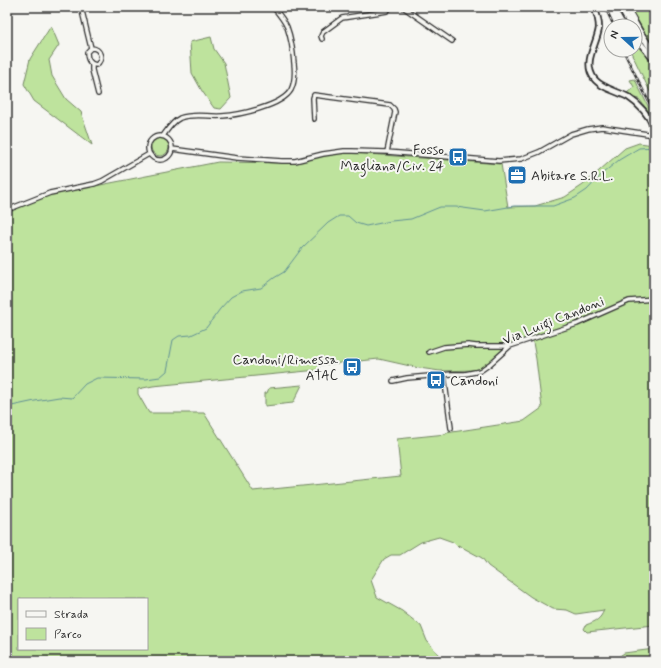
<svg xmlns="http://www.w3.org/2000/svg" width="661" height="668" viewBox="0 0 661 668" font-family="Mynerve,sans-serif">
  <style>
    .green { fill: #bee39d; stroke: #748764; fill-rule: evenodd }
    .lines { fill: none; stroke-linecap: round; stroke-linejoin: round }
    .stream { stroke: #609095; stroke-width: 1 }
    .minor-casing { stroke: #2b2b2b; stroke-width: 6 }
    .major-casing { stroke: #2b2b2b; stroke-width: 8 }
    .highway-casing { stroke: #2b2b2b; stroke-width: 8 }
    .minor { stroke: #f6f6f2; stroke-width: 3.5 }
    .major { stroke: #f6f6f2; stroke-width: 4.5 }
    .highway { stroke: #f6f6f2; stroke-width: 5 }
    .rail-casing { stroke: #2b2b2b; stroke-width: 2.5 }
    .rail { stroke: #f6f6f2; stroke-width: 1; stroke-dasharray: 3; stroke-linecap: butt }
    .labels { text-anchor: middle; stroke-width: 4; stroke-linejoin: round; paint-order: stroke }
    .poi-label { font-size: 14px; fill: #2b2b2b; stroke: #f6f6f2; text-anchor: end }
    .street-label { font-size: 14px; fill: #2b2b2b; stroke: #f6f6f2 }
  </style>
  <rect width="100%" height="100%" fill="#f6f6f2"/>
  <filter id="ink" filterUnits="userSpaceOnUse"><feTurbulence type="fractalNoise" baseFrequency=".025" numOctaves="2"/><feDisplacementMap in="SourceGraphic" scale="8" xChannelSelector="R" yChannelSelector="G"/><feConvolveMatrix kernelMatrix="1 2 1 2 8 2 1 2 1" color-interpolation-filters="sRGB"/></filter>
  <g filter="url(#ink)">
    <!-- green -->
    <path class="green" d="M632,7H648L654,16V48L630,8Z
      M51,26L59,45L49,60L52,76L66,99L81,112L92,145L34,101L24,84L30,59Z
      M211,37L214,49L224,63L231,98L221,109L214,108L202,91L192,73L190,42Z
      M635,38L654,65V100L630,50H635Z
      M635,79L638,86L653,116H651L640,100L627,93L634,87L630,80Z
      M151 147a9 9 0 1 1 18 0a9 9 0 1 1-18 0Z
      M639,143L654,145V625L587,632L584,629L586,625C596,621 600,620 604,610L576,614L567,610L553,609L531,597L488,566L482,558L458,545L459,548L453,542L439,537L421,542L400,555H391L384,559L371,580L377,597L402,611L421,626L427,641L444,661H7V212L49,195L218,162L289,163L340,153H355L501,164L508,207L535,206L565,197L583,185L625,148ZM532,337L536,359L542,408L524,421L446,433V434L397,439L401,476L253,491L204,413H149L138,394V389L153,386L318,370L320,365L379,359L419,368L440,371L474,370L482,368L486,365L504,350L518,342ZM19,599H147V649H19Z
      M302,385L293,403L265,406V393H267L269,388Z
      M654,649V661H613L624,653Z"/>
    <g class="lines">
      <!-- stream -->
      <path class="stream" d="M7,407L35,401L59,397L72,398L85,384L97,378L146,379L160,377L167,371L173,340L179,336L191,335L206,328L220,309L231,297L242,291L261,288L274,278L284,272L302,248L328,223L339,216H348L356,223L366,226L391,221L411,219L440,207H456L485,211L514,206H553L575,198L587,190L603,173L619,160L639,148L654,147"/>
      <!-- minor casing -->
      <g class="minor-casing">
        <path id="minor" d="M81,7L91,48
          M403,7L452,41
          M322,39L321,36L323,32L342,18L381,12L387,11L391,7
          M91,48C101,48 104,60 96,65C89,64 87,58 87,52Z
          M92,64V70L98,94
          M314,119L313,98L314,95L390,105L394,109L395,112L387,152
          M148 148a12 12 0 1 1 24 0a12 12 0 1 1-24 0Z
          M163,136C168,129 172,122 180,118C193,113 208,117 222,116C239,115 282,106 291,90C295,82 295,72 294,63C293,51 291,38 287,27C284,20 278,13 273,7
          M172,149L237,158L282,161H295L323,154L344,151H352L387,152L499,161L521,159L539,152L571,134L588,129L602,127L654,135
          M7,210L50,193L94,184L102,181L149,154
          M429,352L444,347L468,345L476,346H510
          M444,375L451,428
          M393,381L407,378L452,374H465L480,371L490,364L510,346L577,324L629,301L654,299"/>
      </g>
      <!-- major casing -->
      <g class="major-casing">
        <path id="major" d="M594,7C597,14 599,20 599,28C597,44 584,60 592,75C597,87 617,91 628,97C640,105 648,114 654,127"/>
      </g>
      <!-- highway casing -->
      <g class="highway-casing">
        <path id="highway" d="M620,7L631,26
          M626,7L640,32L654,53
          M635,33L641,44L654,60"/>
      </g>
      <!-- minor -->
      <use href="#minor" class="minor"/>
      <!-- major -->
      <use href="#major" class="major"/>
      <!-- highway -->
      <use href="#highway" class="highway"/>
      <!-- rail casing -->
      <g class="rail-casing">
        <path id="rail" d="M605,7L614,26
          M623,50L654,112"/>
      </g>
      <!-- rail -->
      <use href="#rail" class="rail"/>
    </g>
  </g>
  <!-- icons -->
  <defs>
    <g id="bus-square" transform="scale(1)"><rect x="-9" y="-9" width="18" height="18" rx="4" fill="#1f6fb2" stroke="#f6f6f2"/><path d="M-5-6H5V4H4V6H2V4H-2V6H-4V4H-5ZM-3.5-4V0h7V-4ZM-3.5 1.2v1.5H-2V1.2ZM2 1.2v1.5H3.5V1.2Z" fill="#fff"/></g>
    <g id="office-square" transform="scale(1)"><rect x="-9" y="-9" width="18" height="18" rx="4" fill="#1f6fb2" stroke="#f6f6f2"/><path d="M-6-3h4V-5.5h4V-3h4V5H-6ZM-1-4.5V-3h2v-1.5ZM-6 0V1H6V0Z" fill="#fff"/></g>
  </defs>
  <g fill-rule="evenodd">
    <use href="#bus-square" x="458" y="157"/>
    <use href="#office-square" x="517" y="175"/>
    <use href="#bus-square" x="352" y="367"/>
    <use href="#bus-square" x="436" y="380"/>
  </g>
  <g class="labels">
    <!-- poi labels -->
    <g class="poi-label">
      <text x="444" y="154">Fosso<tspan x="444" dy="16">Magliana/Civ. 24</tspan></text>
      <text x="531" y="180" text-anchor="start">Abitare S.R.L.</text>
      <text x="338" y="364">Candoni/Rimessa<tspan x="338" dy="16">ATAC</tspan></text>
      <text x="450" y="385" text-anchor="start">Candoni</text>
    </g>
    <!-- street labels -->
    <g class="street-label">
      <text transform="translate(553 320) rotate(-22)" y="5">Via Luigi Candoni</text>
    </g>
  </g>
  <!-- margin -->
  <rect width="661" height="668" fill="none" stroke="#f6f6f2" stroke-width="24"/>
  <rect x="12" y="12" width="637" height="644" fill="none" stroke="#2b2b2b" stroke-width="1.5" filter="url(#ink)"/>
  <!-- legend -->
  <rect x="18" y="598" width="130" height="52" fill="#f6f6f2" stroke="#a5a5a2"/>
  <rect x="26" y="611" width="20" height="6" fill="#f6f6f2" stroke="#a5a5a2"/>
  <text x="54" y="618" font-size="12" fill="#2b2b2b">Strada</text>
  <rect x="26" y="628" width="20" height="12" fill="#bee39d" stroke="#a5a5a2"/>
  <text x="54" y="638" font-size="12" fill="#2b2b2b">Parco</text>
  <!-- north arrow -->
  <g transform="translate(623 38) rotate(291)"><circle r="19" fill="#f6f6f2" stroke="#a5a5a2"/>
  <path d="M0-3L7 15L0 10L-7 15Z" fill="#1f6fb2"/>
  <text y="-6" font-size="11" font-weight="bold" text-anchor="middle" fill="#2b2b2b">N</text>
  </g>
</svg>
